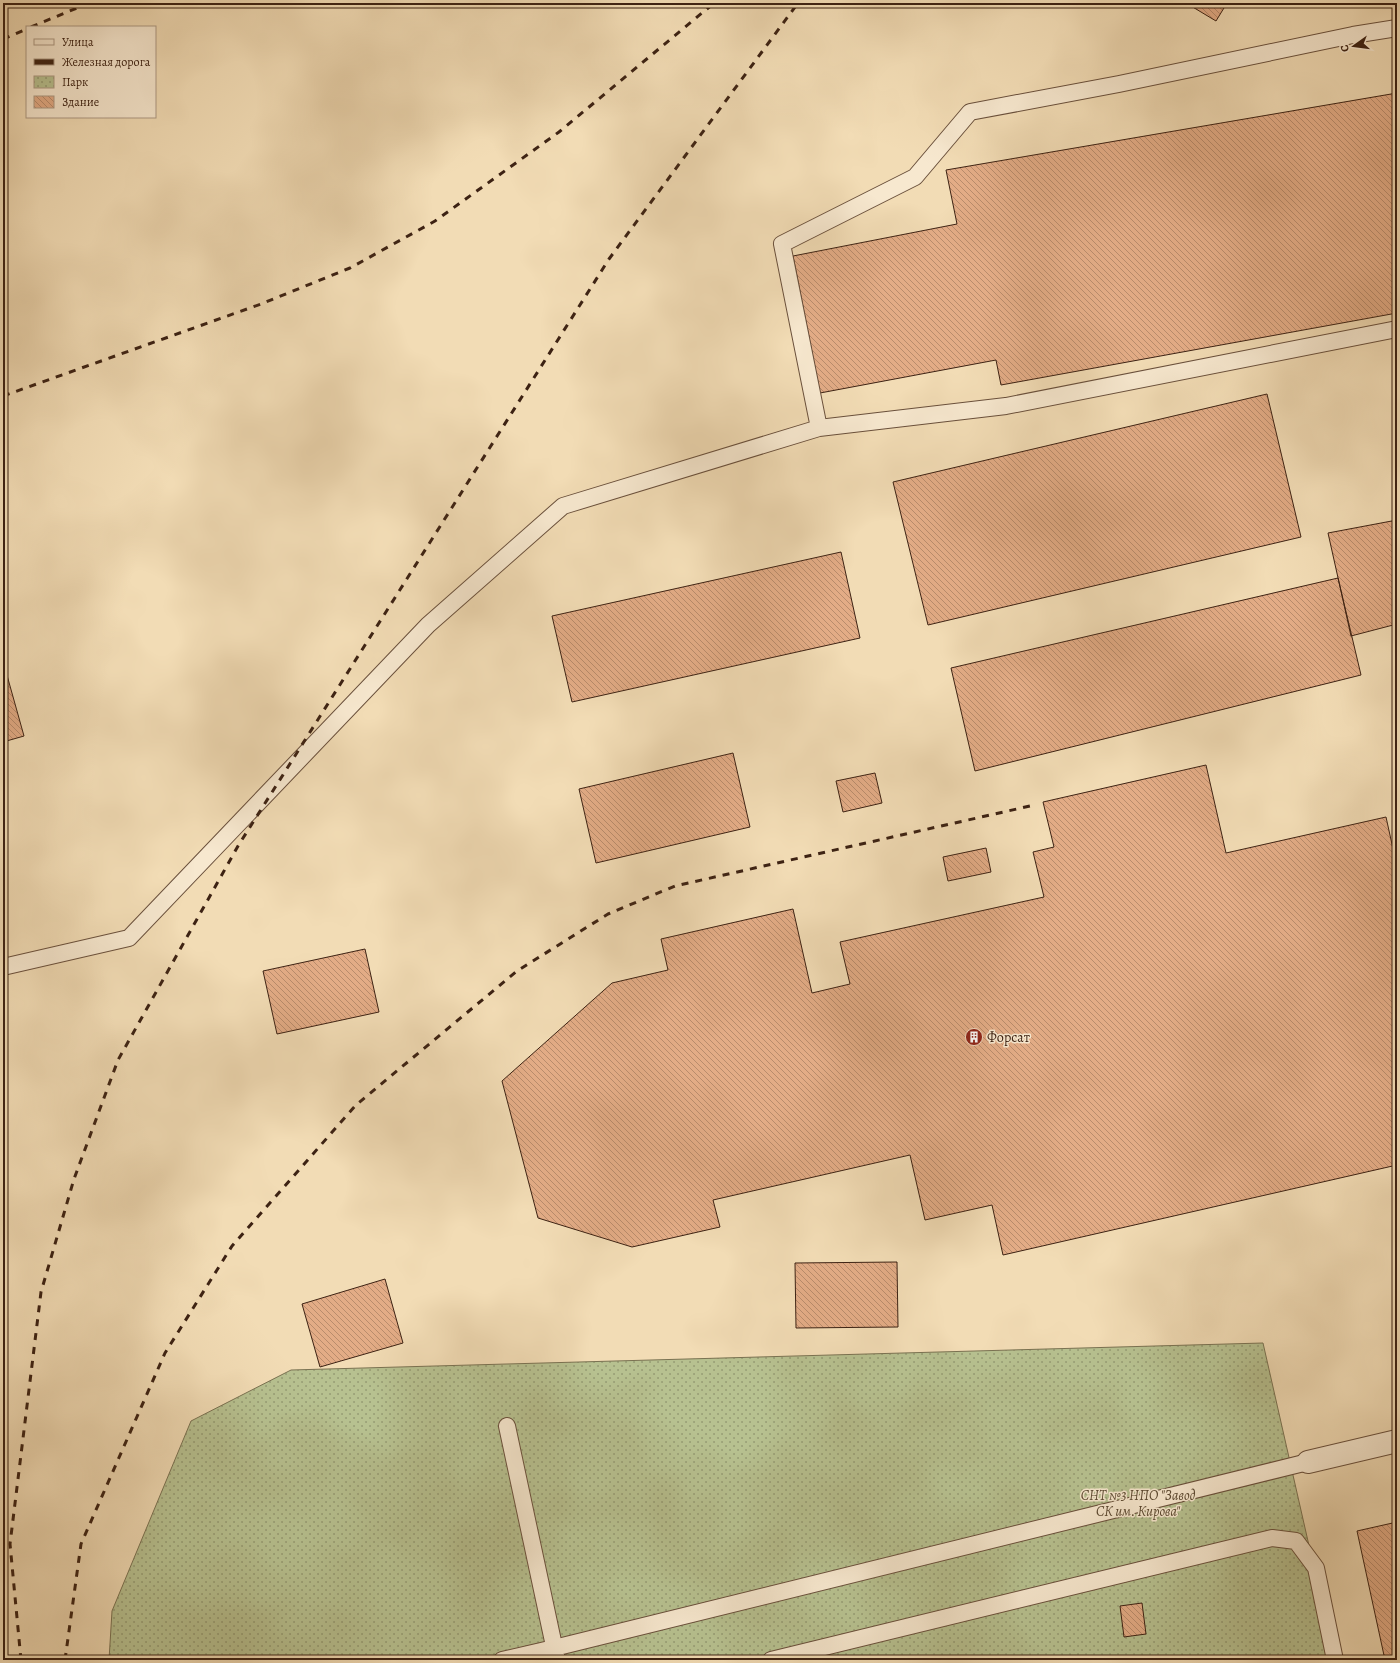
<svg xmlns="http://www.w3.org/2000/svg" width="1400" height="1663" viewBox="0 0 1400 1663" font-family="Alegreya,serif">
  <style>
    .park { fill: url(#park-dots); stroke: #7a7252 }
    .building { fill: url(#building-back-hatch); stroke: #3d2213 }
    .lines { fill: none; stroke-linecap: round; stroke-linejoin: round }
    .lane-casing { stroke: #6a503c; stroke-width: 18 }
    .street-casing { stroke: #6a503c; stroke-width: 24 }
    .lane { stroke: #f7e8cf; stroke-width: 16 }
    .street { stroke: #f7e8cf; stroke-width: 22 }
    .rail { stroke: #3d2213; stroke-width: 3; stroke-dasharray: 7 7; stroke-linecap: butt }
    .labels { text-anchor: middle; stroke-width: 3; stroke-linejoin: round; paint-order: stroke }
    .poi-label { font-size: 14px; fill: #3d2213; stroke: #f7e8cf; text-anchor: start }
    .park-label { font-size: 14px; font-style: italic; fill: #5c4a32; stroke: #f7e8cf }
  </style>
  <defs>
    <pattern id="park-dots" width="8" height="8" patternUnits="userSpaceOnUse"><rect width="8" height="8" fill="#b7c190"/><path d="M2 2h.1M6 6h.1" fill="none" stroke="#969c74" stroke-width="1.8" stroke-linecap="round"/></pattern>
    <pattern id="building-back-hatch" width="6" height="6" patternUnits="userSpaceOnUse"><rect width="6" height="6" fill="#e3ac86"/><path d="M-1 5l2 2M0 0l6 6M5-1l2 2" fill="none" stroke="#b98c6c"/></pattern>
  </defs>
  <rect width="100%" height="100%" fill="#f2dcb5"/>
  <filter id="stains"><feTurbulence type="fractalNoise" baseFrequency=".005" numOctaves="4"/><feColorMatrix values="0 0 0 0 .2 0 0 0 0 .09 0 0 0 0 .02 0 0 0 .5 -.17"/></filter>
  <radialGradient id="worn" r=".72"><stop offset=".6" stop-color="#630" stop-opacity="0"/><stop offset="1" stop-color="#630" stop-opacity=".3"/></radialGradient>
  <!-- park -->
  <path class="park" d="M1263,1343L1335,1660H109L112,1611L191,1421L291,1370Z"/>
  <!-- building -->
  <path class="building" d="M1186,3H1227L1216,21Z
    M1397,93V313L1001,385L996,360L820,393L793,256L957,224L946,170Z
    M1267,394L1301,537L928,625L893,482Z
    M1397,520V624L1351,636L1328,533Z
    M841,552L860,638L572,702L552,616Z
    M1338,578L1361,675L975,771L951,668Z
    M3,661L24,736L3,742Z
    M733,753L750,827L596,863L579,789Z
    M1206,765L1226,853L1386,817L1397,867V1165L1003,1255L992,1205L925,1220L910,1155L713,1200L720,1227L632,1247L538,1218L502,1081L612,983L668,970L661,939L793,909L812,993L850,984L840,942L1044,897L1033,852L1054,847L1043,802Z
    M875,773L882,803L843,812L836,781Z
    M986,848L991,872L948,881L943,857Z
    M365,949L379,1012L277,1034L263,971Z
    M897,1262L898,1327L796,1328L795,1263Z
    M385,1279L403,1343L320,1367L302,1304Z
    M1397,1522V1660H1385L1357,1531Z
    M1142,1603L1146,1634L1124,1637L1120,1606Z"/>
  <g class="lines">
    <!-- lane casing -->
    <g class="lane-casing">
      <path id="lane" d="M819,428L1006,406L1397,329
        M3,967L129,938L428,625L563,506L819,428L782,244L915,177L970,112L1119,84L1353,35L1397,28
        M507,1426L557,1660
        M502,1660L554,1648L1308,1462
        M771,1660L1272,1538L1296,1541L1316,1568L1335,1660"/>
    </g>
    <!-- street casing -->
    <g class="street-casing">
      <path id="street" d="M1308,1462L1397,1441"/>
    </g>
    <!-- lane -->
    <use href="#lane" class="lane"/>
    <!-- street -->
    <use href="#street" class="street"/>
    <!-- rail -->
    <path class="rail" d="M31,27L89,3
      M3,39L27,29
      M3,396L261,304L350,268L435,221L559,132L714,3
      M21,1660L10,1544L41,1292L74,1179L118,1060L238,846L609,259L798,3
      M65,1660L81,1544L165,1353L232,1246L356,1105L517,971L608,914L675,886L1030,806"/>
  </g>
  <!-- icons -->
  <defs>
    <g id="building-disc" transform="scale(0.9)"><circle r="9.5" fill="#8f2418" stroke="#f7e8cf"/><path d="M-4-6H4V6H1V3H-1V6H-4ZM-2.5-4.3h1.7v1.8h-1.7ZM.8-4.3h1.7v1.8H.8ZM-2.5-1h1.7V.8h-1.7ZM.8-1h1.7V.8H.8Z" fill="#fff"/></g>
  </defs>
  <g fill-rule="evenodd">
    <use href="#building-disc" x="974" y="1037"/>
  </g>
  <g class="labels">
    <!-- poi labels -->
    <g class="poi-label">
      <text x="987" y="1042">Форсат</text>
    </g>
    <!-- park labels -->
    <g class="park-label">
      <text x="1138" y="1500">СНТ №3 НПО "Завод<tspan x="1138" dy="16">СК им. Кирова"</tspan></text>
    </g>
  </g>
  <!-- margin -->
  <rect width="1400" height="1663" fill="none" stroke="#f2dcb5" stroke-width="16"/>
  <rect x="4" y="4" width="1392" height="1655" fill="none" stroke="#3d2213" stroke-width="2"/>
  <rect x="8" y="8" width="1384" height="1647" fill="none" stroke="#3d2213"/>
  <!-- legend -->
  <rect x="26" y="26" width="130" height="92" fill="#f7e8cf" stroke="#ad9984"/>
  <rect x="34" y="39" width="20" height="6" fill="#f7e8cf" stroke="#ad9984"/>
  <text x="62" y="46" font-size="12" fill="#3d2213">Улица</text>
  <rect x="34" y="59" width="20" height="6" fill="#3d2213" stroke="#ad9984"/>
  <text x="62" y="66" font-size="12" fill="#3d2213">Железная дорога</text>
  <rect x="34" y="76" width="20" height="12" fill="url(#park-dots)" stroke="#ad9984"/>
  <text x="62" y="86" font-size="12" fill="#3d2213">Парк</text>
  <rect x="34" y="96" width="20" height="12" fill="url(#building-back-hatch)" stroke="#ad9984"/>
  <text x="62" y="106" font-size="12" fill="#3d2213">Здание</text>
  <!-- north arrow -->
  <g transform="translate(1354 46) rotate(256)" stroke="#f7e8cf" stroke-width="3" paint-order="stroke">
  <path d="M0-3L7 15L0 10L-7 15Z" fill="#3d2213"/>
  <text y="-6" font-size="11" font-weight="bold" text-anchor="middle" fill="#3d2213">С</text>
  </g>
  <rect width="100%" height="100%" filter="url(#stains)"/>
  <rect width="100%" height="100%" fill="url(#worn)"/>
</svg>
